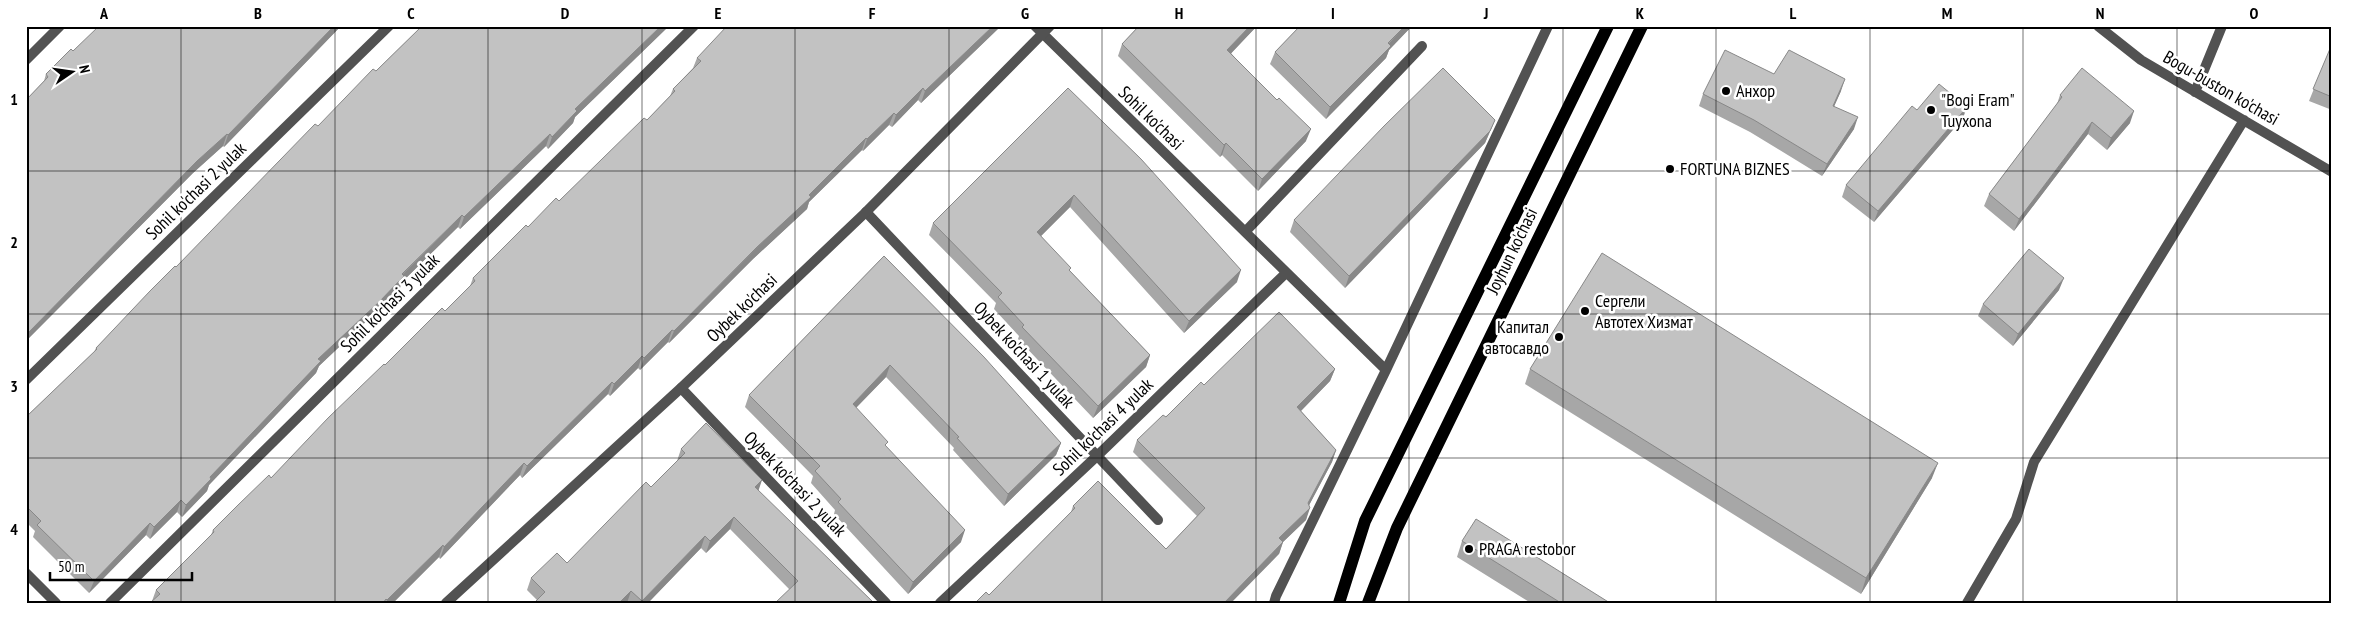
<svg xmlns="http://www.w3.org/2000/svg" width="2358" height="629" viewBox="0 0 2358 629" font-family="'PT Sans Narrow',sans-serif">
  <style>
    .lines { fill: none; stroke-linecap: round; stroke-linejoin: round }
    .minor { stroke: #525252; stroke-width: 10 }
    .tertiary { stroke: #525252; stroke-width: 10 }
    .primary { stroke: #000; stroke-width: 12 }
    .wall { fill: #a7a7a7 }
    .shaded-wall { fill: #888 }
    .building { fill: #c2c2c2; stroke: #888 }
    .grid { fill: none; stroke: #000; stroke-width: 1; stroke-opacity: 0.55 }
    .poi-dot { fill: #000; stroke: #fff; stroke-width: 2 }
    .labels { text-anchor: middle; stroke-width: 5; stroke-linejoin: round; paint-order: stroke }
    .street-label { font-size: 18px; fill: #000; stroke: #fff }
    .poi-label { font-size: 18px; fill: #000; stroke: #fff; text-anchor: start }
    .neatline { fill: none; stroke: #000; stroke-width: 2 }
    .grid-label { font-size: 16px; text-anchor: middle; font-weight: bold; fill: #000 }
  </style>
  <rect width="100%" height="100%" fill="#fff"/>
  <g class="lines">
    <!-- minor -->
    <path class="minor" d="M1035,26L1386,370
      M2098,26L2141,60L2332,172
      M26,60L60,26
      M2195,92L2222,26
      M866,212L1158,520
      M1245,232L1422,46
      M26,380L389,26
      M681,388L886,603
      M26,573L56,603
      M110,603L694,26
      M940,603L1097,456L1286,273
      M1274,603L1276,596L1386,370L1548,26
      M1967,603L2016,519L2034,462L2244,120"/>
    <!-- tertiary -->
    <path class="tertiary" d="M446,603L681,388L866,212L1050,26"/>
    <!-- primary -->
    <path class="primary" d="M1339,603L1365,521L1608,26
      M1368,603L1397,528L1642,26"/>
  </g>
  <!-- wall -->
  <path class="wall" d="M341,26L224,147L223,146L193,173L26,341V100L44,81L46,74L73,51Z
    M422,26H669L575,117L573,123L548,149L546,146L460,229L458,227L401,283L400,288L374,314L319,366L316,373L209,485L207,491L182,517L177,512L150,539L146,535L89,593L33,537L35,531L26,522V417L94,352L96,348L176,267Z
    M1139,26H1257L1231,53L1306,141L1258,191L1222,155L1220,157L1118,56L1122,44Z
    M1300,26H1412L1389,50L1386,58L1326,119L1270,64L1275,52Z
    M1000,27L921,103L918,100L892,127L889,125L863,151L862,150L809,202L807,209L753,259L669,343L668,342L640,370L638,368L610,396L608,394L522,478L520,475L440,559L439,557L393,603H150L152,601L156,590L211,535L213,530L271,478L385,365L445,311L470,286L473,278L528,227L559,201L647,120L670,96L673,89L693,68L697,58Z
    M2332,44V110L2309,101Z
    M1774,74L1841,91L1834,106L1854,129L1822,176L1750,132L1699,106L1703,94Z
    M2060,95L2130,123L2107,150L2088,134L2014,231L1984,206L1989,194L2057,104Z
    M1917,110L1963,118L1874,222L1842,197L1846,185Z
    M1495,120L1485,143L1345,288L1290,232L1294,220Z
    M1141,159L1237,282L1184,333L1070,207L1041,236L1070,271L1150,355L1146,367L1093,418L1018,339L1019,336L994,309L996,303L929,235L933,223Z
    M884,256L1061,443L1056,455L1004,506L953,450L954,448L886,377L856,408L961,542L908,594L834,514L835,510L811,483L813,476L745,407L749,395Z
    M2059,290L2013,346L1978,316L1983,304Z
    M1335,369L1330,381L1301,411L1336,450L1332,462L1309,505L1306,520L1283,542L1279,554L989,595L1071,512L1073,506L1166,549L1197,516L1133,452L1137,440L1204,385Z
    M1530,369L1932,478L1861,594L1525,384Z
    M681,449L758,491L874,603L789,589L730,529L706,553L701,548L648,603H534L537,600L527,590L531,578L567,563L651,487L677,461Z
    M1462,541L1610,603H1531L1457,557Z"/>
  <!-- shaded-wall -->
  <path class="shaded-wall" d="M334,26H341L224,147L228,135Z
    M661,26H669L575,117L573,123L548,149L552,137L575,109Z
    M993,26H1001L921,103L925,91Z
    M1250,26H1257L1223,62L1227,50Z
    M1405,26H1412L1389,50L1386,58L1326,119L1330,107Z
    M1845,79L1841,91L1829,118L1833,106Z
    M923,88L918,100L892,127L896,115Z
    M1967,107L1963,118L1874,222L1878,211Z
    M2134,111L2130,123L2107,150L2111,138Z
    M894,113L889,125L863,151L867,139Z
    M1858,117L1854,129L1822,176L1827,164Z
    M1495,120L1485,143L1345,288L1349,276Z
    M2092,122L2088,134L2014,231L2019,219Z
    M1311,129L1306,141L1258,191L1262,179Z
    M227,134L223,146L193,173L26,341V336L28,333L197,161Z
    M550,134L546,146L460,229L464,217Z
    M866,138L862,150L809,202L807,209L753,259L669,343L674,331Z
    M1226,143L1222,155L1220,157L1224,145Z
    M1074,195L1070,207L1033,244L1037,232Z
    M462,215L458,227L401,283L400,288L374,314L319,366L316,373L209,485L207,491L182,517L186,505L210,477L318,359Z
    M1241,270L1237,282L1184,333L1189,321Z
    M2064,278L2059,290L2013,346L2018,334Z
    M672,330L668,342L640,370L644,358Z
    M1150,355L1146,367L1093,418L1098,406Z
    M642,356L638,368L610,396L614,384Z
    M890,365L886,377L848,416L853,404Z
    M1335,369L1330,381L1293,419L1297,407Z
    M612,382L608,394L522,478L527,466Z
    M1061,443L1056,455L1004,506L1008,494Z
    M1336,450L1332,462L1305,513L1310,508L1306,520L1283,542L1279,554L1231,603H1224L1279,538L1308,503Z
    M524,463L520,475L440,559L444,547Z
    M1938,463L1932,478L1861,594L1866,578Z
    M762,480L758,492L755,487Z
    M181,500L177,512L150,539L154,527Z
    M734,517L730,529L706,553L710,541Z
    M150,523L146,535L89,593L94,581Z
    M965,530L961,542L908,594L913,582Z
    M705,536L701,548L648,603H641L642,601Z
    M443,545L439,557L393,603H387V600Z
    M631,591L627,603H619Z"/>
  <!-- building -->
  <path class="building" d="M99,26H334L228,135L227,134L197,161L28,333L26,331V100L48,77L46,74L71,49L73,51Z
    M422,26H661L575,109L577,111L552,137L550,134L464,217L462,215L402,274L404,276L379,302L318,359L321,361L210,477L211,479L186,505L181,500L154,527L150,523L94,581L37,525L41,521L26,506V417L97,349L96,348L150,291L175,266L176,267L315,124L318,126L373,69L376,71Z
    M727,26H993L925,91L923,88L896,115L894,113L867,139L866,138L809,195L811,197L757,247L674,331L672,330L644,358L642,356L614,384L612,382L527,466L524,463L444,547L443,545L387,600L386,599L383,603H150L160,594L156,590L214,532L213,530L238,505L269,475L271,478L328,418L384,364L385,365L442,308L445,311L475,281L473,278L526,225L528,227L556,198L559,201L644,118L647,120L675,91L673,89L701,61L697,58Z
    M1139,26H1250L1227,50L1277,100L1279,98L1311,129L1262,179L1226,143L1224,145L1122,44Z
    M1300,26H1405L1388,43L1391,46L1330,107L1275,52Z
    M2332,44V97L2313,89Z
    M1725,50L1774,74L1789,50L1845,79L1833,106L1858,117L1827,164L1754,120L1703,94Z
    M1443,68L1495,120L1490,131L1349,276L1294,220L1384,126Z
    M2082,68L2134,111L2111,138L2092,122L2019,219L1989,194L2062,97L2060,95Z
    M1939,84L1967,107L1878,211L1846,185L1912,106L1917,110Z
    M1068,88L1141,159L1241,270L1189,321L1074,195L1037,232L1071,268L1069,270L1150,355L1098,406L1022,327L1024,325L998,297L1002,293L933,223Z
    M2029,249L2064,278L2018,334L1983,304Z
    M1602,253L1938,463L1866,578L1530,369Z
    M884,256L984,357L1061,443L1008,494L957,438L959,437L890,365L853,404L888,442L885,445L965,530L913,582L838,502L841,499L815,471L820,466L749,395Z
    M1279,312L1335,369L1297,407L1336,450L1308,503L1310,508L1279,538L1283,542L1224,603H975L986,592L989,595L1075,508L1073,506L1098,481L1166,549L1205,508L1137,440L1163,415L1166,417L1201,382L1204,385Z
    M706,423L762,480L755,487L874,603H775L798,581L734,517L710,541L705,536L642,601L631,591L619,603H534L545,592L531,578L557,553L567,563L646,482L651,487L685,453L681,449Z
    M1476,519L1610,603H1561L1462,541Z"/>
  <!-- grid -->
  <path class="grid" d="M181,26V603M335,26V603M488,26V603M642,26V603M795,26V603M949,26V603M1102,26V603M1256,26V603M1409,26V603M1563,26V603M1716,26V603M1870,26V603M2023,26V603M2177,26V603M26,171H2332M26,314H2332M26,458H2332"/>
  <!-- markers -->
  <g class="poi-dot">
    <circle cx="1726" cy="91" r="5"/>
    <circle cx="1931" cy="110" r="5"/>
    <circle cx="1670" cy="169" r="5"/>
    <circle cx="1585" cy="311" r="5"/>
    <circle cx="1559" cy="337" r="5"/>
    <circle cx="1469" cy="549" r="5"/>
  </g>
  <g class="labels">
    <!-- street labels -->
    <g class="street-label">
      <text transform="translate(2221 88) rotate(30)" y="6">Bogu-buston ko'chasi</text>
      <text transform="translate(1151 118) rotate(44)" y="6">Sohil ko'chasi</text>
      <text transform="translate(196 191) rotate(-44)" y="6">Sohil ko'chasi 2 yulak</text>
      <text transform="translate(1512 251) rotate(-64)" y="6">Joyhun ko'chasi</text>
      <text transform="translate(390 303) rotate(-45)" y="6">Sohil ko'chasi 3 yulak</text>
      <text transform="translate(742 308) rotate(-44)" y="6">Oybek ko'chasi</text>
      <text transform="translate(1024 355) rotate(47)" y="6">Oybek ko'chasi 1 yulak</text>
      <text transform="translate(1103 427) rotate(-44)" y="6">Sohil ko'chasi 4 yulak</text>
      <text transform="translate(795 484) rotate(46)" y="6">Oybek ko'chasi 2 yulak</text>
    </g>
    <!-- poi labels -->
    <g class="poi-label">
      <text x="1736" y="97">Анхор</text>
      <text x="1941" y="106">"Bogi Eram"<tspan x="1941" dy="21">Tuyxona</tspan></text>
      <text x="1680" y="175">FORTUNA BIZNES</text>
      <text x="1595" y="307">Сергели<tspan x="1595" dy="21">Автотех Хизмат</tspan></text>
      <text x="1549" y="333" text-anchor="end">Капитал<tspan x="1549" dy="21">автосавдо</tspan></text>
      <text x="1479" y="555">PRAGA restobor</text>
    </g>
  </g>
  <!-- border -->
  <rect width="2358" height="629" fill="none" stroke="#ffffff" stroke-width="55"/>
  <!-- north arrow -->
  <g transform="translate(72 72) rotate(77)" stroke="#ffffff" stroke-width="4" paint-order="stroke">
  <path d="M0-4L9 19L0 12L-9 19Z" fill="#000000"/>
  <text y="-8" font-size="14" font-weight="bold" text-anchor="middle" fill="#000000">N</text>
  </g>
  <!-- scale -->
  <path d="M50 572v8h142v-8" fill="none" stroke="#000000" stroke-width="2.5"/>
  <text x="58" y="572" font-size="15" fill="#000000" stroke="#ffffff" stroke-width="4" paint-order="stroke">50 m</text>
  <rect x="28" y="28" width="2302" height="574" class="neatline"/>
  <g class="grid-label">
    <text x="104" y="19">A</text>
    <text x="258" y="19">B</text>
    <text x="411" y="19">C</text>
    <text x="565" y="19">D</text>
    <text x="718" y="19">E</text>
    <text x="872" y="19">F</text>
    <text x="1025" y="19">G</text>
    <text x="1179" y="19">H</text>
    <text x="1333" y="19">I</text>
    <text x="1486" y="19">J</text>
    <text x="1640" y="19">K</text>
    <text x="1793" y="19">L</text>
    <text x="1947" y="19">M</text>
    <text x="2100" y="19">N</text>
    <text x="2254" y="19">O</text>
    <text x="14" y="105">1</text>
    <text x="14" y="248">2</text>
    <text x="14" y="392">3</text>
    <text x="14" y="535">4</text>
  </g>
</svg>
